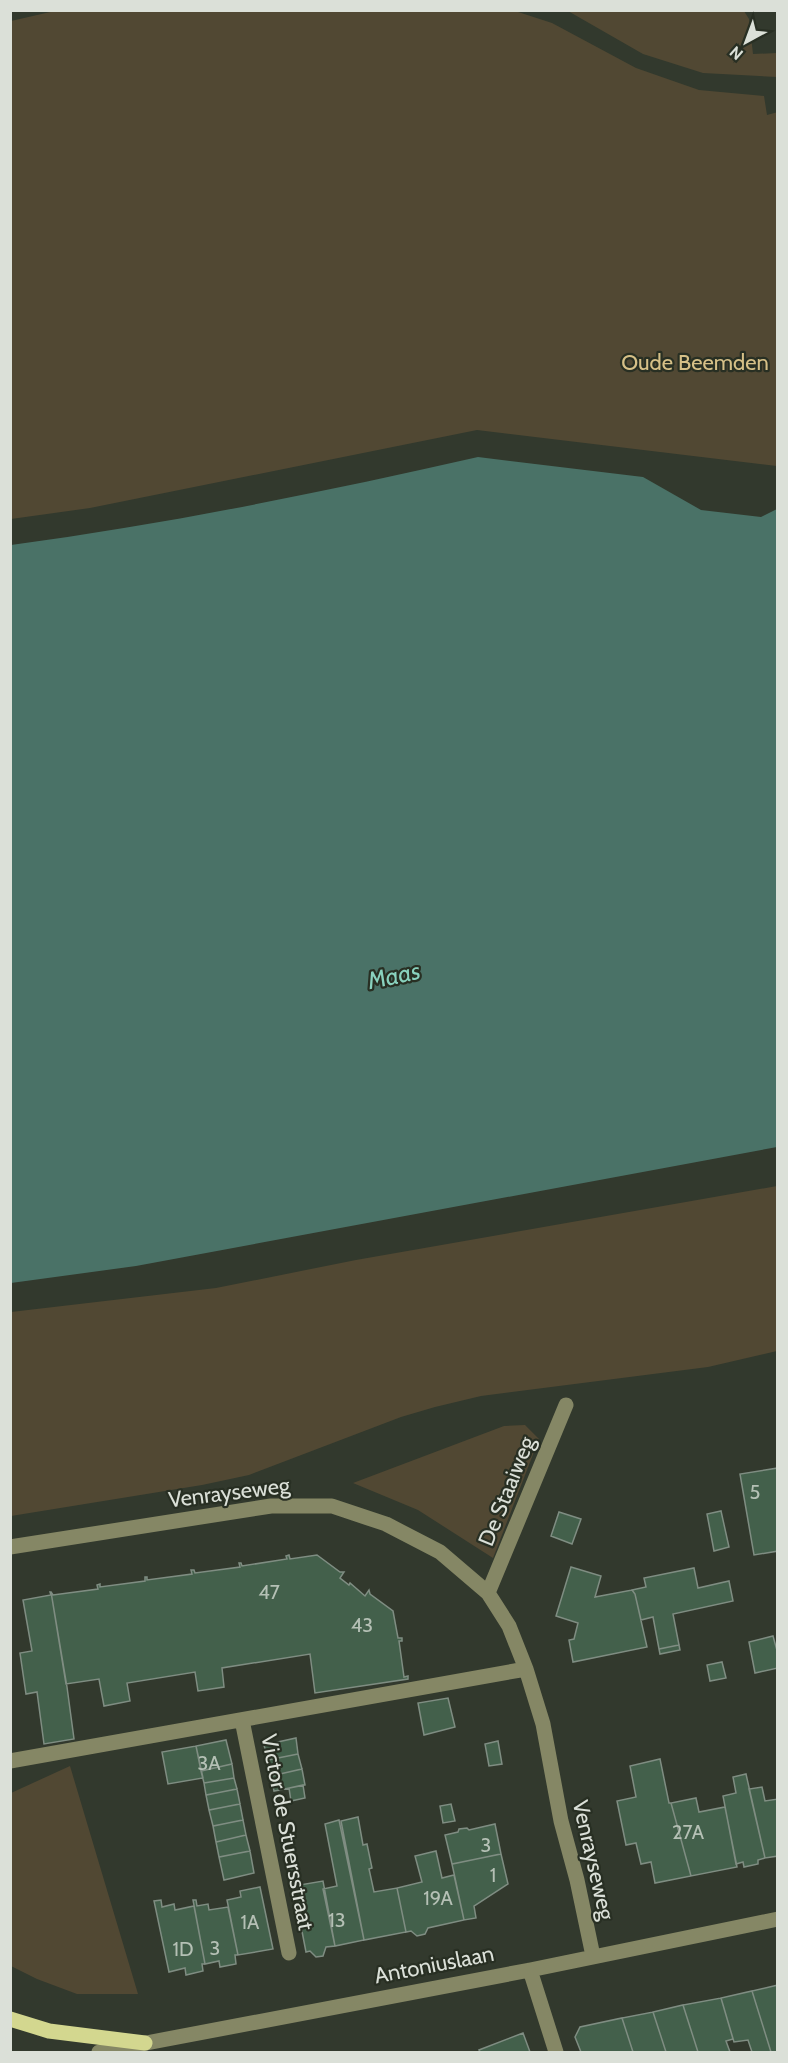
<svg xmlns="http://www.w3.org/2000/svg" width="788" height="2063" viewBox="0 0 788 2063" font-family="Cabin,sans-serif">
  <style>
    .green { fill: #514833 }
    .water { fill: #4a7267 }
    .building { fill: #43604b; stroke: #7f8d82; stroke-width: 1.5 }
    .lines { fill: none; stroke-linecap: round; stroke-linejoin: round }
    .minor { stroke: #858765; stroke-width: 15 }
    .major { stroke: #d3d78f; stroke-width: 15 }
    .labels { text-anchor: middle; stroke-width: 4.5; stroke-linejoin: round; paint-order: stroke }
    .number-label { font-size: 20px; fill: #b5c0b5 }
    .park-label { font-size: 22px; fill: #d6c087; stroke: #282f23 }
    .street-label { font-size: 22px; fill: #dbe0d8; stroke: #282f23 }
    .water-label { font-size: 24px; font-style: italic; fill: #89d2be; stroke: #282f23 }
  </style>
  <rect width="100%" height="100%" fill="#32392d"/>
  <!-- green -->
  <path class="green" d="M59,10L515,11L552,23L636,68L699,90L764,96L767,115L778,112L777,466L477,430L90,508L11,519V21Z
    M568,11H744L749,19L753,54L777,53V77L703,73L643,54Z
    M777,1186V1351L708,1367L481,1396L435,1407L401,1417L249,1475L202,1485L11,1516V1312L216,1288L356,1260Z
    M525,1425L539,1439L493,1558L418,1510L353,1483L504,1426Z
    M70,1766L138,1994H77L37,1979L11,1966V1793Z"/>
  <!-- water -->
  <path class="water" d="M478,457L643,477L701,510L761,517L777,509V1147L136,1266L11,1283V545C168,524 323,492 478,457Z"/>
  <!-- building -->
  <path class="building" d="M778,1468V1551L754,1555L740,1474Z
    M721,1511L729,1547L714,1551L707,1514Z
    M559,1512L581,1519L572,1544L551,1536Z
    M289,1555L290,1559L317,1555L340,1572H344L340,1578L349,1585L350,1583L365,1596L369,1590L370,1594L393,1611L398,1638H402V1641H399L404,1677L408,1676V1679L315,1693L310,1654L222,1668L224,1687L198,1691L195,1672L127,1683L130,1701L104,1706L99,1679L66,1684L51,1592L53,1595L98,1589L97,1585L100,1584V1587L145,1581V1577H147V1580L192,1574L191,1570H194L195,1573L240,1567L239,1563H241L242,1566L287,1559L286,1556Z
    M571,1567L601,1576L595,1597L632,1590L635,1594L647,1647L573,1662L569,1640L574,1639L578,1623L556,1616Z
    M694,1568L698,1588L729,1581L733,1601L673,1614L679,1645L659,1649L653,1617L641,1620L635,1594L632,1590L646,1587L644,1578Z
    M50,1592H51L67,1687L74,1739L44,1744L37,1692L26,1694L20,1653L32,1651L23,1600L51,1595Z
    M773,1636L778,1654V1668L755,1673L749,1642Z
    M679,1645L680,1650L660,1654L659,1649Z
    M722,1662L726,1678L710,1681L707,1665Z
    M448,1698L455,1727L424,1735L418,1703Z
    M296,1738L298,1754L268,1760L264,1745Z
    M226,1740L232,1764L201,1771L196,1746Z
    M498,1741L502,1764L489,1766L485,1744Z
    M196,1746L203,1778L168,1784L162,1752Z
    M298,1754L302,1769L271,1776L268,1760Z
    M660,1759L669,1803H671L691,1876L655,1883L651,1862L641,1864L636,1843L626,1845L617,1801L636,1797L630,1766Z
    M232,1764L234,1778L204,1783L201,1771Z
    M302,1769L305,1785L274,1791L271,1776Z
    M746,1774L765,1858L758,1860V1864L744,1867L743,1862L736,1864L723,1796L736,1793L733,1777Z
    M234,1778L237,1789L206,1795L204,1783Z
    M303,1785L305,1798L291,1801L289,1788Z
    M762,1787L765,1801L778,1799V1856L765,1858L749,1789Z
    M237,1789L240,1804L209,1810L206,1795Z
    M696,1798L699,1812L725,1807L737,1867L691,1876L671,1803Z
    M240,1804L243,1820L213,1826L209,1810Z
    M451,1804L455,1821L443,1823L440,1806Z
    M358,1817L363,1845L367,1844L372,1868L369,1869L374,1892L397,1888L406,1932L364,1940L341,1821Z
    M243,1820L246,1835L216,1842L213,1826Z
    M339,1820L364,1940L335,1946L323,1889L337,1886L325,1824Z
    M495,1824L501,1854L452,1864L445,1835L458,1832L459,1829L467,1828L469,1830Z
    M246,1835L250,1851L219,1857L216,1842Z
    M250,1851L254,1873L224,1880L219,1857Z
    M436,1851L442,1878L454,1875L464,1920L428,1928L425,1934L417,1936L411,1931L406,1932L397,1888L422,1882L415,1856Z
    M501,1854L508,1884L474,1906L476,1918L464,1920L452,1864Z
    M296,1868L300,1885L323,1881L335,1946L326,1947L323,1956L316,1957L310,1951L306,1952L290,1869Z
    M260,1887L273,1949L238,1955L227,1900L241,1897L240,1891Z
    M161,1900L162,1907L174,1904L175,1910L194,1906L205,1964H202L203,1971L186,1975L185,1968L169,1972L154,1901Z
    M193,1900H196L197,1906L208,1904L209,1910L228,1907L238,1955H235L236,1964L220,1967L219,1961L205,1964Z
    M778,1985V2052H771L752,1991Z
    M752,1991L771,2052H752L748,2040L734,2042L721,1998Z
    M721,1998L733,2039L726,2041L730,2052H698L683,2005Z
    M683,2005L698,2052H666L653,2012Z
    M653,2012L666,2052H633L622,2018Z
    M622,2018L633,2052H581L575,2037L580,2027Z
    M523,2033L530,2052H480L479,2050Z"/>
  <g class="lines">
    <!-- minor -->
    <path class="minor" d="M10,1547L271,1506H332L386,1524L440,1552L488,1593L509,1626L526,1669L543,1724L561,1821L577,1880L593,1956
      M488,1593L566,1405
      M242,1720L289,1953
      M10,1761L526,1669
      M530,1970L556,2052
      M99,2052L530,1970L778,1919"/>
    <!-- major -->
    <path class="major" d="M10,2019L49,2031L145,2043"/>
  </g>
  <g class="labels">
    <!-- number labels -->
    <g class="number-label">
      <text x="755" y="1499">5</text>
      <text x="269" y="1599">47</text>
      <text x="362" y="1632">43</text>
      <text x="209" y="1770">3A</text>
      <text x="688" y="1839">27A</text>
      <text x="486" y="1852">3</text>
      <text x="493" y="1882">1</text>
      <text x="438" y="1905">19A</text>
      <text x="337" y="1927">13</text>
      <text x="250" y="1929">1A</text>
      <text x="215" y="1955">3</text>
      <text x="183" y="1956">1D</text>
    </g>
    <!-- park labels -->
    <g class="park-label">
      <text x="695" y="370">Oude Beemden</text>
    </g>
    <!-- street labels -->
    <g class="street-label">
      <text transform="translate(506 1491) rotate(-68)" y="8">De Staaiweg</text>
      <text transform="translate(229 1492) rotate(-7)" y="8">Venrayseweg</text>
      <text transform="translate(288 1832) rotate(79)" y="8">Victor de Stuersstraat</text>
      <text transform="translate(594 1860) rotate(77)" y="8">Venrayseweg</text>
      <text transform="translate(434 1964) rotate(-11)" y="8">Antoniuslaan</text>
    </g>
    <!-- water labels -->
    <g class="water-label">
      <text transform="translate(394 976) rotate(-12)" y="8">Maas</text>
    </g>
  </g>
  <!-- border -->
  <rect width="788" height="2063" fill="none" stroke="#dbe0d8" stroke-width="24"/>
  <!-- north arrow -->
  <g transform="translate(746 42) rotate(221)" stroke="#282f23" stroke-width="4.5" paint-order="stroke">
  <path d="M0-4.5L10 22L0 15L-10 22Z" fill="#dbe0d8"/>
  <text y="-9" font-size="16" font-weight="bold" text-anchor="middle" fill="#dbe0d8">N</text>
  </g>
</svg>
